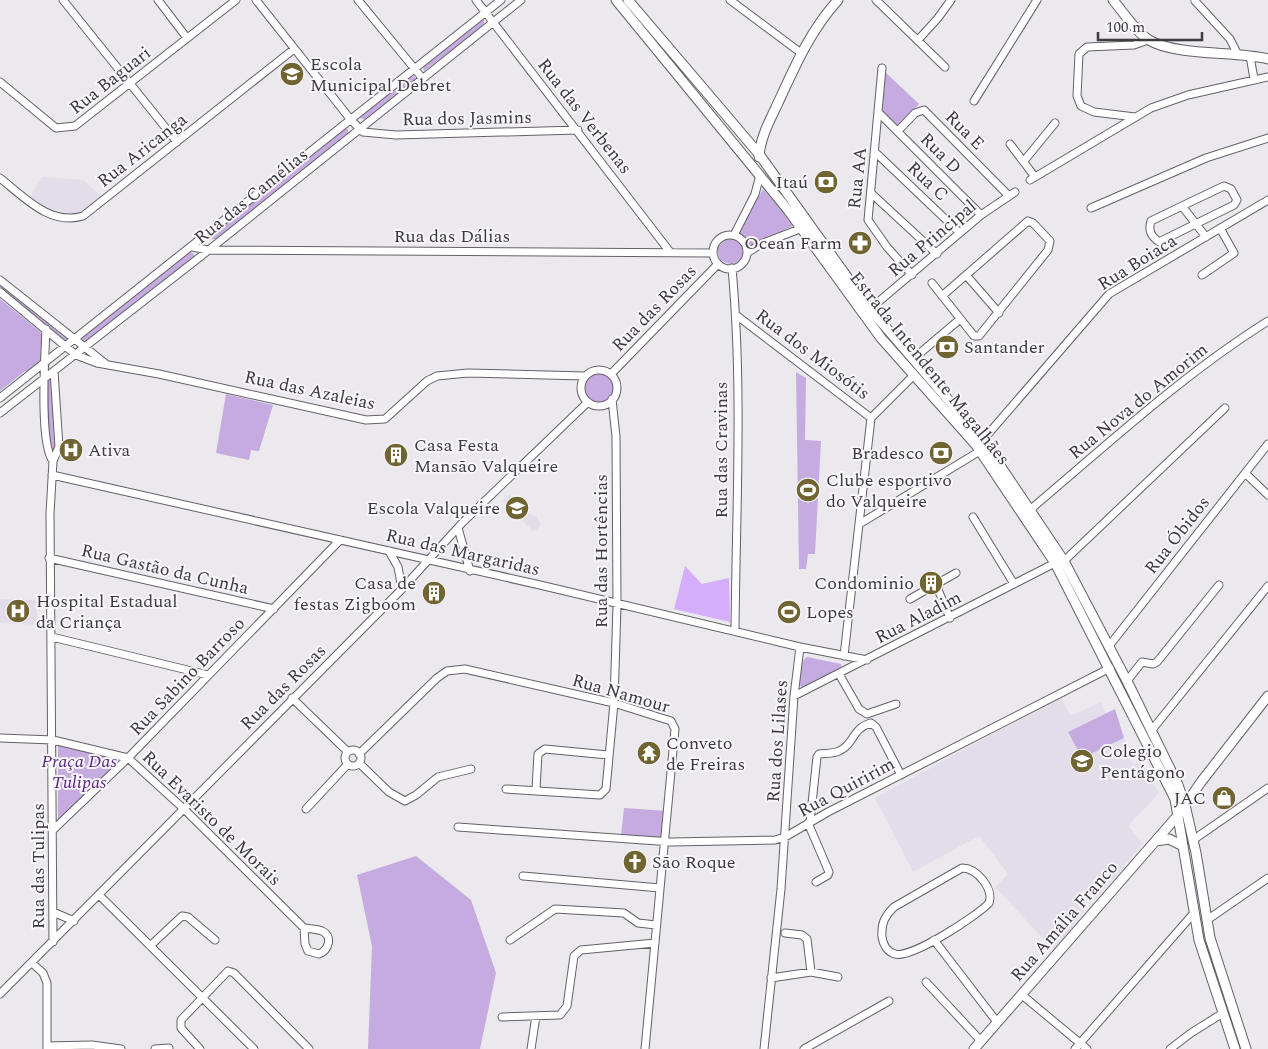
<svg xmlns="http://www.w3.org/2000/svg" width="1268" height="1049" viewBox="0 0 1268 1049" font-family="Spectral,serif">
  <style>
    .built { fill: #e3ddea }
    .green { fill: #c5abdf }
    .water { fill: #d4adfb }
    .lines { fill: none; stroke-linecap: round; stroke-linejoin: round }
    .minor-casing { stroke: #636166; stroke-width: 9 }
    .major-casing { stroke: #636166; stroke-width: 11 }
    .minor { stroke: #fff; stroke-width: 7 }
    .major { stroke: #fff; stroke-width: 9 }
    .labels { text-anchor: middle; stroke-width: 4; stroke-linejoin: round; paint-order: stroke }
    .poi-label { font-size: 18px; fill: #3c3b3d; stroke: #f8f5fb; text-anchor: start }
    .street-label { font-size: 18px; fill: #3c3b3d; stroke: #f8f5fb }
    .park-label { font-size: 18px; font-style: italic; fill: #57257d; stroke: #f8f5fb }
  </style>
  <rect width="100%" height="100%" fill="#ebe8ee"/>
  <!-- built -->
  <path class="built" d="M42,177L83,180L104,199L83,212L74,214L49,209L29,199Z
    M509,494L531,515L536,516L541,525L534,532L503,501Z
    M0,599L36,600L38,625L0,623Z
    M1061,697L1070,716L1101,702L1106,714L1069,732L1082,758L1124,738L1133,765L1139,760L1159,793L1128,826L1143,843L1098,897H1090L1085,892L1077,900L1084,909L1083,913L1054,950L995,887L1008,874L979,836L913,872L875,798Z"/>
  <!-- green -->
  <path class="green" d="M481,19L484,20V26L424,71L423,66Z
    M884,71L919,104L897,127L880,111Z
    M410,76L415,77V82L365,120L360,118L359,116Z
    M344,128L348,129V133L217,239H212V234Z
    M763,189L795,225L754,244L741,259L732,265L720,260L717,249L725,239L735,236Z
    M190,252L194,254V257L87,344L81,342L83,337Z
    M0,282L68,336L67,340L65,342L0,290Z
    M0,299L42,333L41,363L29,372L25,371L0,391Z
    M582 387a16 16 0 1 1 32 0a16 16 0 1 1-32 0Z
    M796,372L806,378L805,440L821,441L815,554H808L806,569H799Z
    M52,377L57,450L54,453L49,451L47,382Z
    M226,394L273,405L259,451L251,450L249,460L216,453Z
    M807,657L841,664L842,668L802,687L799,685L800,663Z
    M1115,709L1124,738L1082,758L1068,732Z
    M58,744L122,761L58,822Z
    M624,808L667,811L662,845L655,844L658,839L621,836Z
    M416,856L471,900L496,973L480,1049H368L372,946L357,875Z"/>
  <!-- water -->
  <path class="water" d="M685,566L702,584L729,578L730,622L674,609Z"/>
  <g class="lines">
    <!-- minor casing -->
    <g class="minor-casing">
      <path id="minor" d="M63,0L177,142
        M158,0L187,38
        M256,0L351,120L363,132L396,135L578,130
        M358,0L423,79
        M476,0L670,252
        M730,0L801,53
        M876,0L945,67
        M1195,1L1230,39L1238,55
        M918,40L938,18L951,0
        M1250,56L1254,79
        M882,68L868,220L887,247L912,275
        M0,82L56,128L75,126L236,0
        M974,101L1037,0
        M878,112L981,215
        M1135,117L1094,112L1081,106L1077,96L1079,54L1087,47L1134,45L1148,40
        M898,131L915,113L924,110L1009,196
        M1010,144L1035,177
        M875,152L960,233
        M1024,161L1055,123
        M0,178C24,197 50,226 83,216L294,49
        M1030,180L1151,108L1188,95L1268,77
        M871,193L937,254
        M1182,206L1224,186L1231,189L1237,200L1234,205L1159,242C1151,236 1148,231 1151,221L1182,206L1206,237
        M1091,208L1206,158L1268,138
        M734,235L755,194L760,175
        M713 252a17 17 0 1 1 34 0a17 17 0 1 1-34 0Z
        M192,247L208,250L713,253
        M747,253L761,244L797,230L804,216
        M732,268C743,389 736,511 735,631
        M966,275L999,313
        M1202,275L1234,253L1220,228
        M0,280L106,364
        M932,283L974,336H979L1048,250L1050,241L1033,223L1028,221L942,296
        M0,292L76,355L97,363L159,374L366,420L385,419L427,381L437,376L468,373L585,376
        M870,309L981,215L1015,192
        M736,315L871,418
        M46,329C45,355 39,444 53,461
        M913,359L959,320
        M581 388a18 18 0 1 1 36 0a18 18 0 1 1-36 0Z
        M611,374L718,264
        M0,398L501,0
        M0,413L200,257L521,0
        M983,440L1109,294L1268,200
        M1246,474L1268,495
        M52,475L540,585L800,647L867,660
        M1031,509C1108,444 1182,375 1268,321
        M973,517L1014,584
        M861,523L980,451
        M458,528L470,571
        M389,551L398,567L402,589
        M49,558L274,609
        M1064,561L1225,408
        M936,585L950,618
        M910,599L956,573
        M52,637L208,675
        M1109,646L1268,444
        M844,656L871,418L914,375
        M839,674L859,709L867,714L896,704
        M1127,681L1142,662L1153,664L1157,662L1219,585
        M794,696L1055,563
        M292,698L348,752
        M1151,731L1268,586
        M0,738L53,740L128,758L184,809L304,928
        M345 758a8 8 0 1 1 16 0a8 8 0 1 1-16 0Z
        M359,754L437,678L447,671L465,669L614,703L671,721L675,729L645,1049
        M359,763L389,792L405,801L416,795L438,777L471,769
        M506,789L600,795L606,789L614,703L617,605L616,437L612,399
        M536,789L538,754L545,749L608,755
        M306,809L348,764
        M810,822L817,757L819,754C826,753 833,754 839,751C854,745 852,728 871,723L876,727L901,775
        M808,823L829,872L828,875L816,882
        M458,827L672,842L775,840L785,837L828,812L1110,668
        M53,830L128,758L340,540
        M1193,840L1268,788
        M962,868C977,868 994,889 989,903C977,916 911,959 895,954C887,952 883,944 882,937C881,923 885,916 894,907Z
        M523,876L660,888
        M99,895L254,1049
        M53,912L74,921
        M1207,920L1268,878
        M304,928C310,929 317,929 322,931C333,936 329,950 319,954L308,951L305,944Z
        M785,933L802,935L807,939L811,972
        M510,940L555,909L624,913L638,923L656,925
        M934,940L997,1022
        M53,942L50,514L53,461L59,447L54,371
        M150,946L182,916L188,917L215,940
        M32,963L43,973L47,983V1049
        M771,978L811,972L838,977
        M926,982L981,1041
        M0,994L402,589L463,522L588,402
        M1022,995L1087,1049
        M502,1017L560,1015L567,1006L574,956L581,950L655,943
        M47,1046L92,1045L121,1049
        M155,1049L169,1048
        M200,1049L181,1028V1020L228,971L234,973L309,1049
        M531,1049L536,1016
        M764,1049L781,889L794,696L800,647
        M804,1049L889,1001
        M1075,1049L1193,914
        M1170,1049L1191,1033L1223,1013"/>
    </g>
    <!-- major casing -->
    <g class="major-casing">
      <path id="major" d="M616,0L788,210L881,338L976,445L1055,563L1175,799L1199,940L1235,1049
        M628,0L759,154L870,309L983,440L1064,561L1127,681L1178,785L1185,805L1196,853L1210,938L1246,1049
        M1113,0C1124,13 1135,31 1149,40C1175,56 1237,51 1268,59
        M759,157C760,138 770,120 778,103C795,66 810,31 838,0
        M1156,841L1169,839L1183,846
        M974,1049L1179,814L1201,782L1268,696"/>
    </g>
    <!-- minor -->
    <use href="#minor" class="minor"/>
    <!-- major -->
    <use href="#major" class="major"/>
  </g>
  <!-- icons -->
  <defs>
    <g id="school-disc" transform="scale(1.25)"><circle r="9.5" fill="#706431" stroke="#f8f5fb"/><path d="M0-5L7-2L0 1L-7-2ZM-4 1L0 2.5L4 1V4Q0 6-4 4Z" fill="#fff"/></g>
    <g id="bank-disc" transform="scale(1.25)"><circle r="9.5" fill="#706431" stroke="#f8f5fb"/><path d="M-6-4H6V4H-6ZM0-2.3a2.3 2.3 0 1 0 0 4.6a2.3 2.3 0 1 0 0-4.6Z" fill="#fff"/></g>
    <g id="pharmacy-disc" transform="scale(1.25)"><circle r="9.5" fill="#706431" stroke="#f8f5fb"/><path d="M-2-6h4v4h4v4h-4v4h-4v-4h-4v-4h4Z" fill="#fff"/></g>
    <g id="hospital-disc" transform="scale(1.25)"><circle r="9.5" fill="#706431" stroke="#f8f5fb"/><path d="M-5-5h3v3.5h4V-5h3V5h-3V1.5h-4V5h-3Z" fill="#fff"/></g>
    <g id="building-disc" transform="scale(1.25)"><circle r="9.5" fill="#706431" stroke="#f8f5fb"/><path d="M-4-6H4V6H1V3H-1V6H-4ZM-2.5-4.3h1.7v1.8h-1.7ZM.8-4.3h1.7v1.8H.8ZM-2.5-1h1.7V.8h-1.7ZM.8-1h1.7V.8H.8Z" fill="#fff"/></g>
    <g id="stadium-disc" transform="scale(1.25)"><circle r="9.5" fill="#706431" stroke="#f8f5fb"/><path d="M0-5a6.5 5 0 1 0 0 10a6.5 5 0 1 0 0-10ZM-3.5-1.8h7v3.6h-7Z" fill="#fff"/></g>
    <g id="temple-disc" transform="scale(1.25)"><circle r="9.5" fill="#706431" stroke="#f8f5fb"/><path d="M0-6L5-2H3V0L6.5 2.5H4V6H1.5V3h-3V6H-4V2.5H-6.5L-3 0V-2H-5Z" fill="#fff"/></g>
    <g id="shop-disc" transform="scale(1.25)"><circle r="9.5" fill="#706431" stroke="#f8f5fb"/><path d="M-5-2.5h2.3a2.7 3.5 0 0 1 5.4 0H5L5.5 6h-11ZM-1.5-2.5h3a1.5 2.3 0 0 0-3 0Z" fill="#fff"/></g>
    <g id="church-disc" transform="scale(1.25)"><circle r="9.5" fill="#706431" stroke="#f8f5fb"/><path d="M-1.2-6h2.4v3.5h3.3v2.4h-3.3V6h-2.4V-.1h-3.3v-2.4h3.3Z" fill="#fff"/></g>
  </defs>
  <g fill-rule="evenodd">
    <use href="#school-disc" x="292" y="74"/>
    <use href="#bank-disc" x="826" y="182"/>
    <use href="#pharmacy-disc" x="860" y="243"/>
    <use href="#bank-disc" x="947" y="347"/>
    <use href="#hospital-disc" x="71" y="450"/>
    <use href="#bank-disc" x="941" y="453"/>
    <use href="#building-disc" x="396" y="455"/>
    <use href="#stadium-disc" x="808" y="490"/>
    <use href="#school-disc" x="517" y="508"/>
    <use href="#building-disc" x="931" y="583"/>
    <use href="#building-disc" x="434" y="593"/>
    <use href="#hospital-disc" x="18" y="611"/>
    <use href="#stadium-disc" x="789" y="612"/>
    <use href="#temple-disc" x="649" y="753"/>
    <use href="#school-disc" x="1082" y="761"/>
    <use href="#shop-disc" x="1224" y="798"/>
    <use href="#church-disc" x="635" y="862"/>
  </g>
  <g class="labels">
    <!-- poi labels -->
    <g class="poi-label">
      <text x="310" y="70">Escola<tspan x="310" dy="21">Municipal Debret</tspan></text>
      <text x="808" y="188" text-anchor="end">Itaú</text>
      <text x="842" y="249" text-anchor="end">Ocean Farm</text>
      <text x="964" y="353">Santander</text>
      <text x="414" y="451">Casa Festa<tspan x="414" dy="21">Mansão Valqueire</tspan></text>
      <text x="88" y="456">Ativa</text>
      <text x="924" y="459" text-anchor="end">Bradesco</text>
      <text x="826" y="486">Clube esportivo<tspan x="826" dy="21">do Valqueire</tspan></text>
      <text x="500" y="514" text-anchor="end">Escola Valqueire</text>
      <text x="416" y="589" text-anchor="end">Casa de<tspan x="416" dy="21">festas Zigboom</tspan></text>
      <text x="914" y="589" text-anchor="end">Condominio</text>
      <text x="36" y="607">Hospital Estadual<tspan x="36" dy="21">da Criança</tspan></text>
      <text x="806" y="618">Lopes</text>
      <text x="666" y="749">Conveto<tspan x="666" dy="21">de Freiras</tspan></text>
      <text x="1100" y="757">Colegio<tspan x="1100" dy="21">Pentágono</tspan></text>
      <text x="1206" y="804" text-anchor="end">JAC</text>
      <text x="652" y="868">São Roque</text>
    </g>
    <!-- street labels -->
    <g class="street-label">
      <text transform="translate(110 80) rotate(-38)" y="6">Rua Baguari</text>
      <text transform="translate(585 116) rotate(52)" y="6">Rua das Verbenas</text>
      <text transform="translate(467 118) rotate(-1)" y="6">Rua dos Jasmins</text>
      <text transform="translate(965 130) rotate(45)" y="6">Rua E</text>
      <text transform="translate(142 150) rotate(-38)" y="6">Rua Aricanga</text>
      <text transform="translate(941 153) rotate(45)" y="6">Rua D</text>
      <text transform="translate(857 178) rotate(-84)" y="6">Rua AA</text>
      <text transform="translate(928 181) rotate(43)" y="6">Rua C</text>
      <text transform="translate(251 196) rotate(-39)" y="6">Rua das Camélias</text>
      <text x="452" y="242">Rua das Dálias</text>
      <text transform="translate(932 238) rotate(-40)" y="6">Rua Principal</text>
      <text transform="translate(1137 262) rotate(-32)" y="6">Rua Boiaca</text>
      <text transform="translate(654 308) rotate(-46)" y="6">Rua das Rosas</text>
      <text transform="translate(813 354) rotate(37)" y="6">Rua dos Miosótis</text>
      <text transform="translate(930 368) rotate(51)" y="6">Estrada Intendente Magalhães</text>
      <text transform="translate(310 390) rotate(12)" y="6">Rua das Azaleias</text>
      <text transform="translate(1138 401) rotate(-39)" y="6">Rua Nova do Amorim</text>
      <text transform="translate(721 450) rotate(-90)" y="6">Rua das Cravinas</text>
      <text transform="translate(1177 535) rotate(-52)" y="6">Rua Óbidos</text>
      <text transform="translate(601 551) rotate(-90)" y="6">Rua das Hortências</text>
      <text transform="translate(463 552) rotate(13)" y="6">Rua das Margaridas</text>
      <text transform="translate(165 569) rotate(13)" y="6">Rua Gastão da Cunha</text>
      <text transform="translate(918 617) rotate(-27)" y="6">Rua Aladim</text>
      <text transform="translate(187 676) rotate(-46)" y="6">Rua Sabino Barroso</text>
      <text transform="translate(283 687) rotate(-45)" y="6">Rua das Rosas</text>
      <text transform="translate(621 693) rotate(16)" y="6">Rua Namour</text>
      <text transform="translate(777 741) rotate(-86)" y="6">Rua dos Lilases</text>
      <text transform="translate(846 787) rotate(-28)" y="6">Rua Quiririm</text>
      <text transform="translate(212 818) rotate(44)" y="6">Rua Evaristo de Morais</text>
      <text transform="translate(38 866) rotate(-90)" y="6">Rua das Tulipas</text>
      <text transform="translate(1064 921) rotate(-49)" y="6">Rua Amália Franco</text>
    </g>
    <!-- park labels -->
    <g class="park-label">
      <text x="79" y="767">Praça Das<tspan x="79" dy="21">Tulipas</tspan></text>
    </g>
  </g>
  <!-- scale -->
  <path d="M1098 32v8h104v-8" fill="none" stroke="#3c3b3d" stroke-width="2.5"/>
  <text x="1106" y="32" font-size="15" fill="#3c3b3d" stroke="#f8f5fb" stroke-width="4" paint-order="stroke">100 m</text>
</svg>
